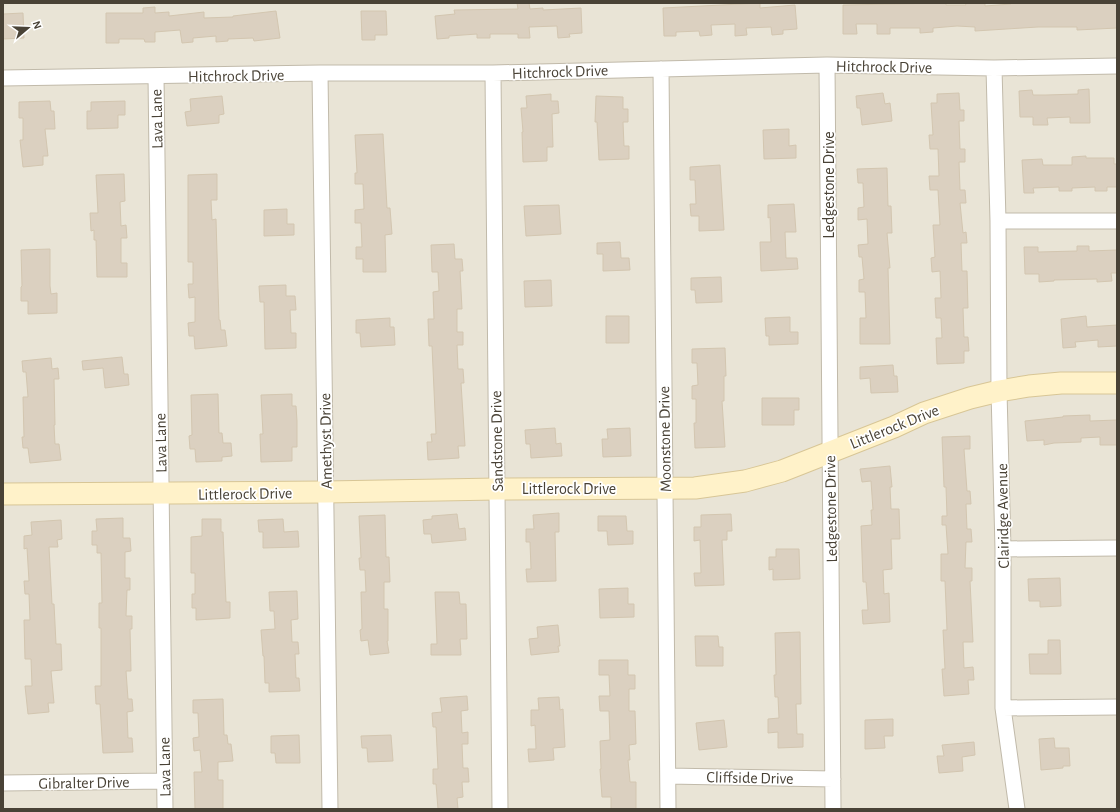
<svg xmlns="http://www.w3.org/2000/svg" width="1120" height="812" viewBox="0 0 1120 812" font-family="'Alegreya Sans',sans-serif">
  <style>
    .residential { fill: #e9e4d6 }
    .building { fill: #dbd0c0; stroke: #d3c6b0 }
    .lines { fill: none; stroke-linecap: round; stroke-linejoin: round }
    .street-casing { stroke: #c1baaa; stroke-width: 17 }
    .secondary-casing { stroke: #d8c696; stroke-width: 23 }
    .street { stroke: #fff; stroke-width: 15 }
    .secondary { stroke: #fff2c9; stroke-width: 21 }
    .labels { text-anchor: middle; stroke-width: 3.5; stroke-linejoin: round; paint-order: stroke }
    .street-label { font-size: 16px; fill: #494236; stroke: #fff }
  </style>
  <rect width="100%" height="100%" fill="#f5f1e9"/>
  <!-- residential -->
  <path class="residential" d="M3,3H1117V809H3Z"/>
  <!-- building -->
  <path class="building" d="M517,3H529L530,9L543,8V10L581,8L582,33L569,34L570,37L558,38L557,26L529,27L530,38H518V34H490V38H477V34L449,36V38L437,39L435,16L455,14L454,10L518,9Z
    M760,3V8L795,5L797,29L783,30V34L772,35L771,27L746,28L747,35L735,36V24L711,25L712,35L700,36L699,31L676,32V36H664L663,8Z
    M946,3V5H966L965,3H985V6L1011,4V3H1117V28L1077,30V27H1038L975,31V27L957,26L933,28V32L920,33V28H890V34H877V24H856L857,34H843V5Z
    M155,7V13L169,12V16L204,12V18L233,17V16L276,11L280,38L254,41L253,38L228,39V41L216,42V36L193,38V42L182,43L180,30L155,32V42H145L144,39H119V43H106V13H143V8Z
    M361,11H386L387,35H375V40H362Z
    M23,13L24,38L3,39V14Z
    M1089,89L1090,123H1070V117L1047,118L1048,125H1033V117H1020L1019,91L1032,90L1033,95H1046L1078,94V90Z
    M883,93L885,104L890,103L892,121L862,125L860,108H857L856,96Z
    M959,93L960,110H964V121H959L960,149H965V162H959L960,190H965L966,203H960L963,233L966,232L967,243H961L962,271H967L968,308H963L964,337H968L969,351H964V363L937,364L936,338H942L941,318H936L935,298H941L940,271L932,272L931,258L935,257L933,225H940L938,190H930L929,176H939L938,149H930L929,135H933L931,103H937V94Z
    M551,94V101H558L559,113L552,114L553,147H547V161L523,162L522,132H523L521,108H527L526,96Z
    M222,96L224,114L219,115V123L187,126L185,112L191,111L190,99Z
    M596,96L623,97V109H628V122H623L624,146H629V159L599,160L597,122H595Z
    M50,101L51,111H54L55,129H45L48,156H43V165L23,167L20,140H23V118H19V102Z
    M125,101V115H118V128L87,129V111H91V102Z
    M789,129V146L796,145V158L764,159L763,130Z
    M383,134L387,208H390L392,234L385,235L386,272H363V259H356V247H362L361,223H355V210L364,209L363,184H355V173H357L355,135Z
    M1086,156V158H1114V164H1117V187H1107V191H1095V187L1072,188V191H1059V187L1033,188L1034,193H1024L1022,160L1042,159L1043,165H1072V157Z
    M720,165L724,230L699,231V216H691L690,204H696L695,180H690V167Z
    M887,168L888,206H891L892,233H887L890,268H888L890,344H860V318H866L865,292H859V280L864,279L862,257H859L858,245L868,244L867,219L858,220V208L864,207L863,183H858L857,169Z
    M124,174L125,201L120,202L121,226L126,225L127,238H121V263H127V277H97L96,240H94V230L91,231L90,213H98L96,175Z
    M217,174V200H211L212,220L216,219L219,320H220L221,330H225L227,346L195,349L194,336H189L188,323L195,322V297L189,298L188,284H193V262H188V175Z
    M794,204L796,232H785L786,258H797L798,269L761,271L760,242H771L770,217L768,218V205Z
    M559,205L561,234L526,236L524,206Z
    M287,209V224H294V235L264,236V210Z
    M620,242L621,258H629L630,270L603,271V254H597V243Z
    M454,244L455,259H462L463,271H460L462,309H457V332H463V345H457L458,369H463L464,383H461L465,446H458L459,458L428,460L427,442H432L431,434H436L432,346H429L428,319H434L433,292L439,291L438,272H432L431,245Z
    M1077,246H1089V251L1117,250V273H1111L1112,281L1097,282V279L1054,280V281L1039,282V274H1025L1024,247H1038V252L1077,251Z
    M50,249V286L51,294L57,293V313L28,314V301H21V287L22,286L21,250Z
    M721,277L722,302L696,303L695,290H691V278Z
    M551,280L552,306L525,307L524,281Z
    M286,285V296H295L296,310H290L291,333H296V348L265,349L264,302H260L259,286Z
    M606,316H629V343H606Z
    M1086,316L1087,327L1117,325V346L1098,347V340L1075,342L1076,347L1063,348L1061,319Z
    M790,317V332H798V344L769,345V336H766L765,318Z
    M390,318V327H394L395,345L361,347L360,333H356V320Z
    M725,348L726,376H724V401H722L725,447L695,448L694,423H696V399H692V386L698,385L697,363H692V349Z
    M122,357L124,374H128L129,385L105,388L103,368L83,370L82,361Z
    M51,358L52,369L58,368L59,379H54L55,425H54L55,444H59L61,460L30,463L28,448H23L22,437H24L23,397H28L26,372H23L22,361Z
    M893,365L894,376H897L898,392L871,393L870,378L860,379V367Z
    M218,394L219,433H222L223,443H231L232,456L222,457V461L196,462L195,449H190L189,436L192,435L191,395Z
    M292,394V406H296L297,421V447H292V461L261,462L260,434H263L261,395Z
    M762,398H799V410H794V425H762Z
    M1090,415V421L1117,420V445H1100V437L1081,438V442L1054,443L1044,445V440L1027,441L1025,421L1063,417V416Z
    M555,428L556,444L561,443L562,456L531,458L530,444H526L525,430Z
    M630,428L631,456L603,457L602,439H608L607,429Z
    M970,436V449H964L967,491H970L971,504H966L967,529H971L972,542H966L965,568H972V581H970L973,642H963L964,668L973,667L974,680H968L969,694L944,696L942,669H945L943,630H947L945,581H941V554H948L946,525H942V516H947L946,487H944L942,437Z
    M890,466L892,487H890L891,509H899L900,539H891L892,569L883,570L884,594L889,593L890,622L863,624L862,610H868L866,582H863L861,526L872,525L871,510H873L871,481L862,482L860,469Z
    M559,513V532H555L556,581L527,582L526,569H531L530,542H526V529H534L533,515Z
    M457,514L459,529L465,528L466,540L432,543L431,534H424L423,520L432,519V516Z
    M731,514L732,531H727V540H722L724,585L695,586L694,573H701L700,540L694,541V527H701V515Z
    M385,515L386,557H389L390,582H384V609H388V641H387L389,653L370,655L368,640L361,641L360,630L362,629L361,592H366L365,570H360L359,558H361L359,516Z
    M598,516H626L627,531H633V544L608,545L607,531H598Z
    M123,518V538H130L131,551L125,552V578H130V590H127L126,616H132V629H130L131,671H126L128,699H132L133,711L127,712L128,738H132L133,752L103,753L100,704H96L95,686H101V628H99V603H102L101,553H97V545H92V531H97L96,519Z
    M202,519H221V532H223L226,602H230V618L196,620V608H192V594H195V573H191V537L202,536Z
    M283,519L284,532L298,531L299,547L263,548V532H259L258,520Z
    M61,520L62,539L57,540L58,547H49L52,604H54L56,644H61L62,670L51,671L54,703H48L49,712L28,714L25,686H32L31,659H25L24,620H30L29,594H25L24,581H29L27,548L24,549V536L32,535L31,522Z
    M776,549H799L800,579L773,580V569L769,570V557H776Z
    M1060,578L1061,606L1040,607V601H1029L1028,579Z
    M628,588V604H634V617L600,618L599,589Z
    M297,591L298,619L291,620L292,642H298L299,654H295L296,678H299L300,691L269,692V683H265L264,656H263L261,630L275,629L274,611H270L269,592Z
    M435,592H459L460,604H466L467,639H460L461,655H431V644H437Z
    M558,625L560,646H558L559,652L531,655L529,639L538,638L537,627Z
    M800,632L801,704H796L797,734H803V747L778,748V732L768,733V719L779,718L778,697H775L774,675H776L775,633Z
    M695,636H718L719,647H723V666H696Z
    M1048,640H1060L1061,674H1030L1029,654H1048Z
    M599,660H628V675H635V689H629V711H635L636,744L629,745L630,760H628L630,782H636V809H611V797H602L600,769H601L600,741L610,740L609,711H600L599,696H610L609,675H599Z
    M467,696L468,710L461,711L462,733L468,732V744H462L463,768H468L469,782H462L463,797L457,798L458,809H438L436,784H433V769H438L436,727H433L432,713L442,712L440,698Z
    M559,697L560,710L563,709L565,747L553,748L554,760L529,762L528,749H536L535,725L531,726V710H539L538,698Z
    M223,699L224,735H227L228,744H231L233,761L218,762V780H223V809H195L194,772H202L200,750L194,751L193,738L199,737L198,713H193V700Z
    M893,719V736H884L885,748L865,749V720Z
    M724,720L727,747L699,750L696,723Z
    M299,735L300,763H276L275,753H271V736Z
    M391,735L393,761L368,762L367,748H362L361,736Z
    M1054,738L1055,748H1069L1070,766H1063V768L1041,770L1039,739Z
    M974,742L975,755L962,757L963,771L939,773L937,756H944L942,745Z"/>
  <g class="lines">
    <!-- street casing -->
    <g class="street-casing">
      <path id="street" d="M827,65L833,809
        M994,68L998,221L999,391L1003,549V708L1017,809
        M661,69L668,809
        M320,73L330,809
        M493,73L500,809
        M156,76L165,809
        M3,78L320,73H493L827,65L994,68L1117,66
        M998,221H1117
        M1003,549L1117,548
        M1003,708L1117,707
        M668,776L833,779
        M3,783L164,781"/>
    </g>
    <!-- secondary casing -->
    <g class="secondary-casing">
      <path id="secondary" d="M3,494L326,492L497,489L695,488L745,481L782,471L894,427L924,413L970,398L999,391L1029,386L1061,383H1117"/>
    </g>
    <!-- street -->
    <use href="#street" class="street"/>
    <!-- secondary -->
    <use href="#secondary" class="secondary"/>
  </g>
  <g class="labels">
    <!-- street labels -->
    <g class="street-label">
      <text transform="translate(884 66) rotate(1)" y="6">Hitchrock Drive</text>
      <text transform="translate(560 71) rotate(-2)" y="6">Hitchrock Drive</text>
      <text transform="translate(236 75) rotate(-1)" y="6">Hitchrock Drive</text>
      <text transform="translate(156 119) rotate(-91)" y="6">Lava Lane</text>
      <text transform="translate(828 185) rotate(-90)" y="6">Ledgestone Drive</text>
      <text transform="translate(894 426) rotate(-22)" y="6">Littlerock Drive</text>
      <text transform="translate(664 439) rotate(-91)" y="6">Moonstone Drive</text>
      <text transform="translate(325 441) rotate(-91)" y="6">Amethyst Drive</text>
      <text transform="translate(496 441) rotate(-91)" y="6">Sandstone Drive</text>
      <text transform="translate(160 443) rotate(-91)" y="6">Lava Lane</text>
      <text x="569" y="494">Littlerock Drive</text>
      <text transform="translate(245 493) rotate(-1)" y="6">Littlerock Drive</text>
      <text transform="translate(830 509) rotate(-91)" y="6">Ledgestone Drive</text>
      <text transform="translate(1002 516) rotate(-91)" y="6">Clairidge Avenue</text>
      <text transform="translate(164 767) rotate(-91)" y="6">Lava Lane</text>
      <text transform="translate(750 777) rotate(1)" y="6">Cliffside Drive</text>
      <text transform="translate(84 782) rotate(-1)" y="6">Gibralter Drive</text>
    </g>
  </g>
  <!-- border -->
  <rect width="1120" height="812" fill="none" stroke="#494236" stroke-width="8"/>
  <!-- north arrow -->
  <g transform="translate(28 28) rotate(71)" stroke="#ffffff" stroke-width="3" paint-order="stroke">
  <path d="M0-3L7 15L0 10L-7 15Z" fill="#494236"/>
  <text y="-6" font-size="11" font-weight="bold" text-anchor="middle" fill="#494236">N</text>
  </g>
</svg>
